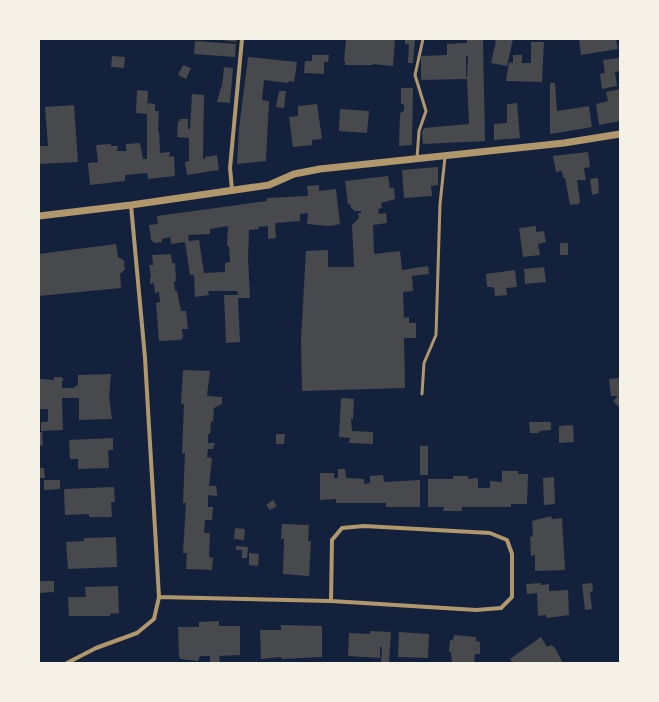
<svg xmlns="http://www.w3.org/2000/svg" width="659" height="702" viewBox="0 0 659 702" font-family="Roboto,sans-serif">
  <style>
    .building { fill: #48494c; fill-rule: evenodd }
    .lines { fill: none; stroke-linecap: round; stroke-linejoin: round }
    .service { stroke: #b1986c; stroke-width: 3 }
    .minor { stroke: #b1986c; stroke-width: 4 }
    .tertiary { stroke: #b1986c; stroke-width: 7 }
  </style>
  <rect width="100%" height="100%" fill="#14213d"/>
  <!-- building -->
  <path class="building" d="M216,39H237L236,42Z
    M395,39L393,66L373,64V65H345V61H344L346,40Z
    M405,39H415L413,63H408L409,44H405Z
    M467,39H483L485,141L423,144L422,132L424,128L469,124L467,79L421,80V56L447,55V44L467,43ZM466,56H468L467,77H466Z
    M513,39L507,66L491,63L496,41L491,39Z
    M579,39H616L618,49L581,55Z
    M195,41L236,44L235,57L194,54Z
    M531,42H544L542,82L506,81L509,62L513,63V55H522V63H531Z
    M312,55H329L328,62H324V74L304,73L305,61H312Z
    M112,56L125,57L124,68L111,67Z
    M248,57L297,62L294,82L289,81L288,83L264,80L262,100L269,101L266,161L237,164L239,129Z
    M619,58L620,71L615,72L617,86L602,89L600,74L605,73L603,60Z
    M183,65L191,68L186,79L178,75Z
    M224,67L233,68L230,103L217,102L221,87H222Z
    M550,83H555L557,111L589,106L592,127L550,134Z
    M401,88H413L412,145L399,146L400,115L401,112L404,111V104H401Z
    M620,89V121L599,125L596,104L608,101L606,92Z
    M137,90L148,91L147,111L148,103L155,104V111H159L158,131H159L160,153L170,152L169,157L174,156L175,176L148,179L147,173L125,175V181L90,185L88,163L98,162L96,145L111,144V146H118L117,151H126V144L140,143L143,159H147V114L136,113Z
    M279,91H286L284,108L276,107Z
    M192,94L204,95L203,159H205V157L217,155L219,170L187,175L185,162L189,161V138L177,137L178,121H180V119H188V129H190Z
    M517,103L520,138L494,140V124L507,123V104Z
    M317,104L322,139L312,140V145L293,147L289,117L298,116V106Z
    M74,105L78,162L39,164V146H48L45,107Z
    M340,109L369,111L367,133L339,131Z
    M588,152L590,167L584,168L586,180H577L580,202L578,204L570,205L565,178H563L562,171L556,172L553,156Z
    M438,167V185L431,186L432,196L404,198L402,170Z
    M388,176L390,188H394L395,199L381,203L382,208L378,209L379,214L386,213L387,223L373,225L374,254L400,251L402,270L428,266L429,274L412,276L413,291L403,292L404,318L409,317V323H416V338H404L405,388L302,391L301,341L306,251L328,250V267H354L352,225L359,218L358,213H361V211H355L351,208L350,204H348L345,181Z
    M598,178L599,193L592,195L590,179Z
    M319,185V191L336,189L340,224L330,226L307,224L308,213L300,214V221L275,223L276,238L268,239V226L258,227L259,229L249,230L248,258L250,298H238L240,342L226,343L224,295H238L237,291H208L209,295L195,297L194,275H190L185,242L171,244L170,237L162,239V242L155,243L151,240L149,225L158,224L157,216L267,201V198L308,196L307,186ZM228,226L227,246H229L230,262L225,263V272L204,273L199,240L189,241L188,235L210,234V229Z
    M536,226V232L544,231L546,242L538,244L540,255L523,257L519,228Z
    M560,243H568V255H560Z
    M116,244L118,257L125,261L124,262L125,270H124L120,274L121,288L39,296V254Z
    M171,254L172,263H175L176,281L174,282L175,291H177L181,311H186L188,329H182L183,338L180,340L159,341L156,303L160,302L159,292L155,293L154,283L150,284V277H151L149,265H153L152,255Z
    M544,267L546,282L525,284L524,269Z
    M515,270L517,287L506,288L507,295L495,296L494,288L492,287H487L486,274Z
    M183,370L210,371L207,396L222,397V404L214,408L213,422L211,421L210,434H208V443H215L213,449H208L207,457L212,458L209,486H216L217,493V496L208,495V507H213L212,520H205L204,533H210L209,557L213,558L212,570L186,569L187,553H183L186,503H183L185,453H182L184,404H181Z
    M111,374L109,397L112,419L79,420V398H62L63,430L41,431V422H48V409H39V379L54,380V377H61L64,380L62,381V388H73L78,385V375Z
    M619,378L620,393L619,407L613,401L618,396H611L609,379Z
    M341,398L354,399L353,419H351L352,431L373,432V444L349,443L350,438L339,437Z
    M529,422H551V430L539,431V433H530Z
    M573,425L574,442L559,443V426Z
    M39,432H42L43,445L39,446Z
    M276,434H285L284,444H276Z
    M113,438V450H108L109,468L78,469V459H70L69,440Z
    M420,446H428V475H420Z
    M39,468H44L45,478H39Z
    M338,469H345L346,478L364,479V484L370,483V476L383,475L384,482L420,480V507H386V503H336V499L320,500V473H334V478H338Z
    M502,471H518V474H528L527,504H511V507H462V511H443L444,507H428V479H453V476H468V479L478,478V488H490V481L502,482Z
    M554,477L555,504L544,505L543,478Z
    M44,480H60V489L44,490Z
    M114,487L115,502H111L112,517H89V514L65,515L64,489Z
    M273,500L277,506L270,510L266,505Z
    M551,516L552,519L562,518L565,570L535,571V555L531,556L530,537L533,536L532,521Z
    M282,524L309,525L308,541H311L309,576L283,574L284,539H281Z
    M235,528L245,529L244,540L234,539Z
    M116,537L117,567L68,569L66,542L84,541V538Z
    M236,546L248,547L247,558H242V550H236Z
    M249,553L259,554L258,566L249,565Z
    M39,581H54V592L39,593Z
    M541,583V585L549,584V591L568,590L569,615L547,618L546,615L538,616L537,593L527,594L526,584Z
    M592,583L593,591L590,592L592,609L585,610L582,584Z
    M118,586L119,613L110,614V616H69L68,597H86L85,587Z
    M219,621V626H240V655L219,656L220,663H210V656H200L198,661L181,659L179,657L178,627H199V622Z
    M281,625L322,626V657L282,659L281,657L261,659L260,630H281Z
    M370,631L391,632L389,663H381L382,647H380V658L348,656L349,633L370,634Z
    M399,632L429,634L428,658L398,657Z
    M454,635L476,637V641L480,642V654H475L474,663H452L451,652H449L450,640H453Z
    M541,637L547,647L551,645L555,648L563,663H513L510,659Z"/>
  <g class="lines">
    <!-- service -->
    <path class="service" d="M417,158L419,131L426,111L415,75L423,39
      M422,394L424,363L436,335L440,204L445,157"/>
    <!-- minor -->
    <path class="minor" d="M232,190L230,168L242,39
      M159,597L331,601L476,610L501,608L512,597V554L507,540L490,533L364,526L342,528L332,540L331,601
      M67,663L96,648L137,633L154,619L159,597L145,358L131,205"/>
    <!-- tertiary -->
    <path class="tertiary" d="M39,216L131,205L269,185L294,174L320,169L564,143L620,134"/>
  </g>
  <!-- border -->
  <rect width="659" height="702" fill="none" stroke="#f6f1e7" stroke-width="80"/>
</svg>
